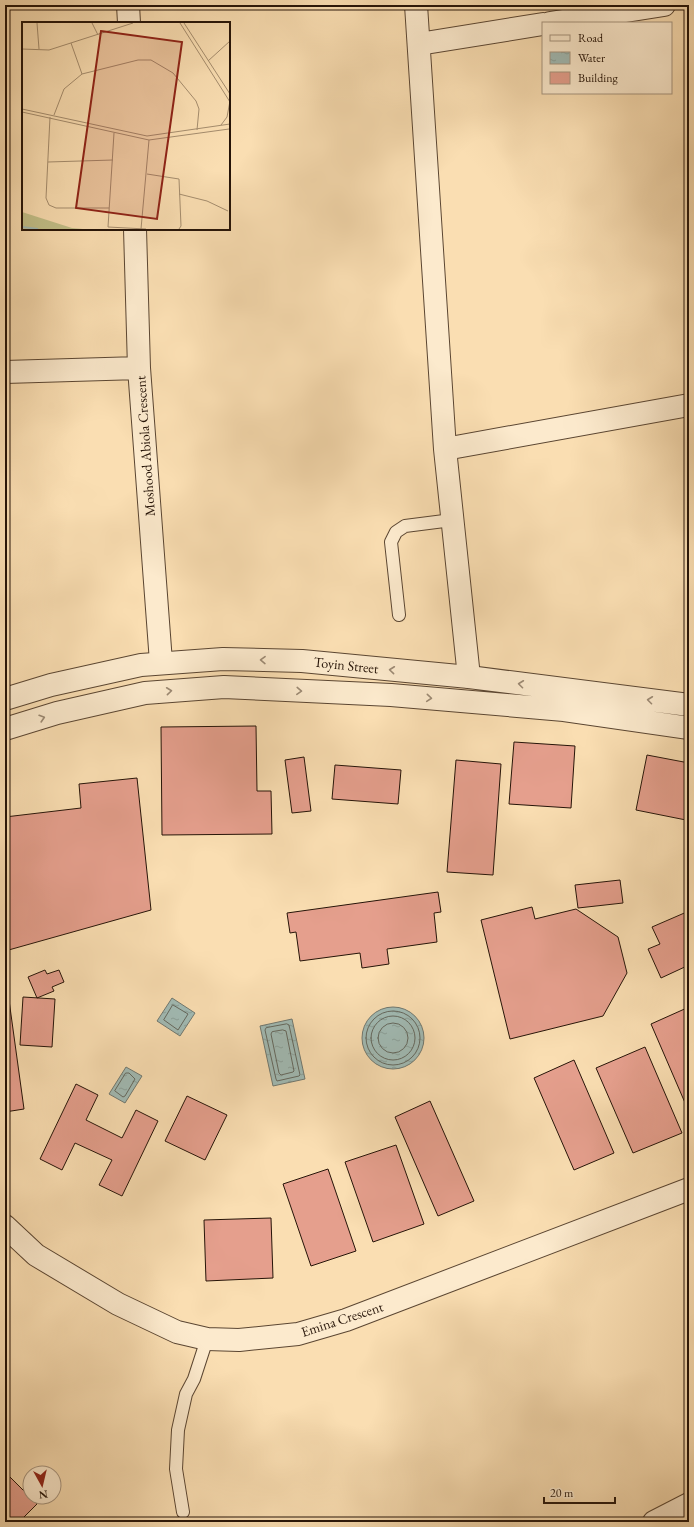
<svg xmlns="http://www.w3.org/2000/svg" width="694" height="1527" viewBox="0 0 694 1527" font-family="'EB Garamond',serif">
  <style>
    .water { fill: url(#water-ripples); stroke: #707870 }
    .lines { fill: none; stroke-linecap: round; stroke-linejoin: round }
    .shore { stroke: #64685e; stroke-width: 1 }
    .building { fill: #e59f8d; stroke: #261408 }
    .service-casing { stroke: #5b4632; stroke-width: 14 }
    .minor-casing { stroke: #5b4632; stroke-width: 24 }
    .tertiary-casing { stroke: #5b4632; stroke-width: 24 }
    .service { stroke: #fceacd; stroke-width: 12 }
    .minor { stroke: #fceacd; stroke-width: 22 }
    .tertiary { stroke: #fceacd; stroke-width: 22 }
    .oneway { stroke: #9c8a74 }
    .labels { text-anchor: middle; stroke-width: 4; stroke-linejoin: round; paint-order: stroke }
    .street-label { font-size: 14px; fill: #261408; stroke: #fceacd }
    .inset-river { fill: none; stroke: #a1bbb5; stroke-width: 2 }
    .inset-road { fill: none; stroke: #a58d6e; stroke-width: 1 }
    .view { fill: #8f2418; fill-opacity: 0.15; stroke: #8f2418; stroke-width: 2 }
    .inset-edge { fill: none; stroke: #261408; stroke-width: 2 }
  </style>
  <defs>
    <pattern id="water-ripples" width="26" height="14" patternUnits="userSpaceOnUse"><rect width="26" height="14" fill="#a1bbb5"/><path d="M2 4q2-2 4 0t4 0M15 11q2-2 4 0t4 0" fill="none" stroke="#8aa09a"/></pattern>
  </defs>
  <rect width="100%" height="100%" fill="#fadeb2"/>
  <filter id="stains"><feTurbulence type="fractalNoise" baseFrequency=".005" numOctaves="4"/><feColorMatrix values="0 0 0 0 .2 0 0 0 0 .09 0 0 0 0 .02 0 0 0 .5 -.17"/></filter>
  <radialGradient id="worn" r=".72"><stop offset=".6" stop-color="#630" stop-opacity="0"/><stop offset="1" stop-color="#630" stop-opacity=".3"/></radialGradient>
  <!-- water -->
  <path class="water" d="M172,998L195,1013L180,1036L157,1021Z
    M362 1038a31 31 0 1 1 62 0a31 31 0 1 1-62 0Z
    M292,1019L305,1079L273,1086L260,1026Z
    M126,1067L142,1076L125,1103L109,1094Z"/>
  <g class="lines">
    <!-- shore -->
    <path class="shore" d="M173,1005L188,1014L178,1030L164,1020Z
      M366 1038a27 27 0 1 1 54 0a27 27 0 1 1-54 0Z
      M371 1038a22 22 0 1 1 44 0a22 22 0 1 1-44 0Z
      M378 1038a15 15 0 1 1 30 0a15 15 0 1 1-30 0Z
      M287,1024L289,1025L300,1075L299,1076L277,1081L276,1079L265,1030L266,1028Z
      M283,1030L286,1031L294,1071L293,1072L281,1075L279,1073L271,1034L272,1032Z
      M126,1073H129L135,1079L125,1096L123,1097L115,1091Z"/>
  </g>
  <!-- building -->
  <path class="building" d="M256,726L257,791H271L272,834L162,835L161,727Z
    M514,742L575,746L571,808L509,804Z
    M647,755L689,763V805L686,820L636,810Z
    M304,757L311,811L292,813L285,760Z
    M456,760L501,764L493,875L447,872Z
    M335,765L401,770L398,804L332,799Z
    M137,778L151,910L5,951V817L81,808L79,784Z
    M620,880L623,903L578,908L575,885Z
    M438,892L441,912L434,913L437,942L387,949L389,964L362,968L360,953L300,961L296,932L290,933L287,913Z
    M532,907L535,919L576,909L618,937L627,973L603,1016L510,1039L481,920Z
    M689,911V965L661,978L648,949L660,944L652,927Z
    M45,970L47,974L59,970L64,982L52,987L54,991L37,998L28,977Z
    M5,971L24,1109L5,1112Z
    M23,997L55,999L52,1047L20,1045Z
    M689,1007V1112L651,1024Z
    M645,1047L682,1133L633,1153L596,1068Z
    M574,1060L614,1153L574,1170L534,1078Z
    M76,1084L98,1095L86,1120L122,1138L136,1110L158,1121L122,1196L99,1185L112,1160L75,1143L62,1170L40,1159Z
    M187,1096L227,1115L205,1160L165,1141Z
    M430,1101L474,1201L438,1216L395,1117Z
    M396,1145L424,1224L373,1242L345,1162Z
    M328,1169L356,1251L311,1266L283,1184Z
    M271,1218L273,1278L206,1281L204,1220Z
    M5,1472L37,1504L19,1522H5Z"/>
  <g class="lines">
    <!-- service casing -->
    <g class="service-casing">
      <path id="service" d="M399,615L391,542L396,532L405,526L452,520
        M183,1512L176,1469L178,1430L186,1394L194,1379L207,1339"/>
    </g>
    <!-- minor casing -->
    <g class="minor-casing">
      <path id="minor" d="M128,5L129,23
        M416,5L445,449L469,677
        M550,23L664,5
        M419,44L543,24
        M135,229L139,368L161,662
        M5,372L139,368
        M445,449L689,405
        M5,1226L36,1255L118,1304L177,1332L207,1339L239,1340L298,1334L346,1320L689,1189
        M654,1522L689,1504"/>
    </g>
    <!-- tertiary casing -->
    <g class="tertiary-casing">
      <path id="tertiary" d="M5,699L51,685L141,665L223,659L302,661L469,677L689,705
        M5,729L57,713L145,693L224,687L391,695L564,710L689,728"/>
    </g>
    <!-- service -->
    <use href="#service" class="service"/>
    <!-- minor -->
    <use href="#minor" class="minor"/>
    <!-- tertiary -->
    <use href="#tertiary" class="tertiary"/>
  </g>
  <!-- one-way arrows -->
  <defs><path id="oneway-chevron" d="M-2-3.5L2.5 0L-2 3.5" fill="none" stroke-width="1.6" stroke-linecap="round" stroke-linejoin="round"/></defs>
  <g class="oneway">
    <use href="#oneway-chevron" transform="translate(263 660) rotate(-179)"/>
    <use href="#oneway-chevron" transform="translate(392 670) rotate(-174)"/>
    <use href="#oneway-chevron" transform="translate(521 684) rotate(-173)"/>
    <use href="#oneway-chevron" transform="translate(169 691) rotate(-6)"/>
    <use href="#oneway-chevron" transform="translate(299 691) rotate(3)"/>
    <use href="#oneway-chevron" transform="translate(429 698) rotate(5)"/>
    <use href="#oneway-chevron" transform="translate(650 700) rotate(-173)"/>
    <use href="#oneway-chevron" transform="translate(42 718) rotate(-17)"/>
  </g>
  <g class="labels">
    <!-- street labels -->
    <g class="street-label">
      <text transform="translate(145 446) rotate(-94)" y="5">Moshood Abiola Crescent</text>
      <text transform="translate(346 665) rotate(6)" y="5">Toyin Street</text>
      <text transform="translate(342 1319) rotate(-18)" y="5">Emina Crescent</text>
    </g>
  </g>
  <!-- overview -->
  <g transform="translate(22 22)">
    <rect width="208" height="208" fill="#fadeb2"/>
    <path d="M0,190L50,206L61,207H0Z" fill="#c2c089"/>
    <path class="inset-river" d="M0,205L16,207"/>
    <path class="inset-road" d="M15,1L17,27M70,1L76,13M158,1L208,80M162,1L208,72M49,21L60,52M0,27L27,28L111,1M186,39L208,19M0,87L125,114L208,102M0,90L127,118L207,107M32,93L42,67L60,52L116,38H129L151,51L174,79L177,87L175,108M28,95L24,176L27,183L34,186H87M199,103L205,95L208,79M92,111L86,205L124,207M26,140L91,138M125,152L157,157L159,204L157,207M157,172L185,179L206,189M119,207L127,118"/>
    <path class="view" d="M79,9L160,20L135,197L54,186Z"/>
    <rect width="208" height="208" class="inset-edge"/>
  </g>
  <!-- margin -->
  <rect width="694" height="1527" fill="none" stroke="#fadeb2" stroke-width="20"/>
  <rect x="6" y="6" width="682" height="1515" fill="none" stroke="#261408" stroke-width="2"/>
  <rect x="10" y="10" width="674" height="1507" fill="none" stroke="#261408"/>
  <!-- legend -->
  <rect x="542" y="22" width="130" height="72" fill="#fceacd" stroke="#a6947e"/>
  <rect x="550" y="35" width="20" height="6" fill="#fceacd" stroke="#a6947e"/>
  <text x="578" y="42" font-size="12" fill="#261408">Road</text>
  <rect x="550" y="52" width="20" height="12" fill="url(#water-ripples)" stroke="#a6947e"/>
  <text x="578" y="62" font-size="12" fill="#261408">Water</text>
  <rect x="550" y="72" width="20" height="12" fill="#e59f8d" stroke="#a6947e"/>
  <text x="578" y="82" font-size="12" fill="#261408">Building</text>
  <!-- north arrow -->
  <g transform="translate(42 1485) rotate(172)"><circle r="19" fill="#fceacd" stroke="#a6947e"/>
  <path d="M0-3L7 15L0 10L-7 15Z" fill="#8f2418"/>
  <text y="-6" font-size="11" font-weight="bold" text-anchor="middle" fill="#261408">N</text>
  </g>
  <!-- scale -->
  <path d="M544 1497v6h71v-6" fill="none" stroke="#261408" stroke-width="2"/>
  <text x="550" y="1497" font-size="12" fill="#261408" stroke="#fceacd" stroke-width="3" paint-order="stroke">20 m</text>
  <rect width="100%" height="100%" filter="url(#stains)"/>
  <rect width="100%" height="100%" fill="url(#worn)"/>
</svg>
